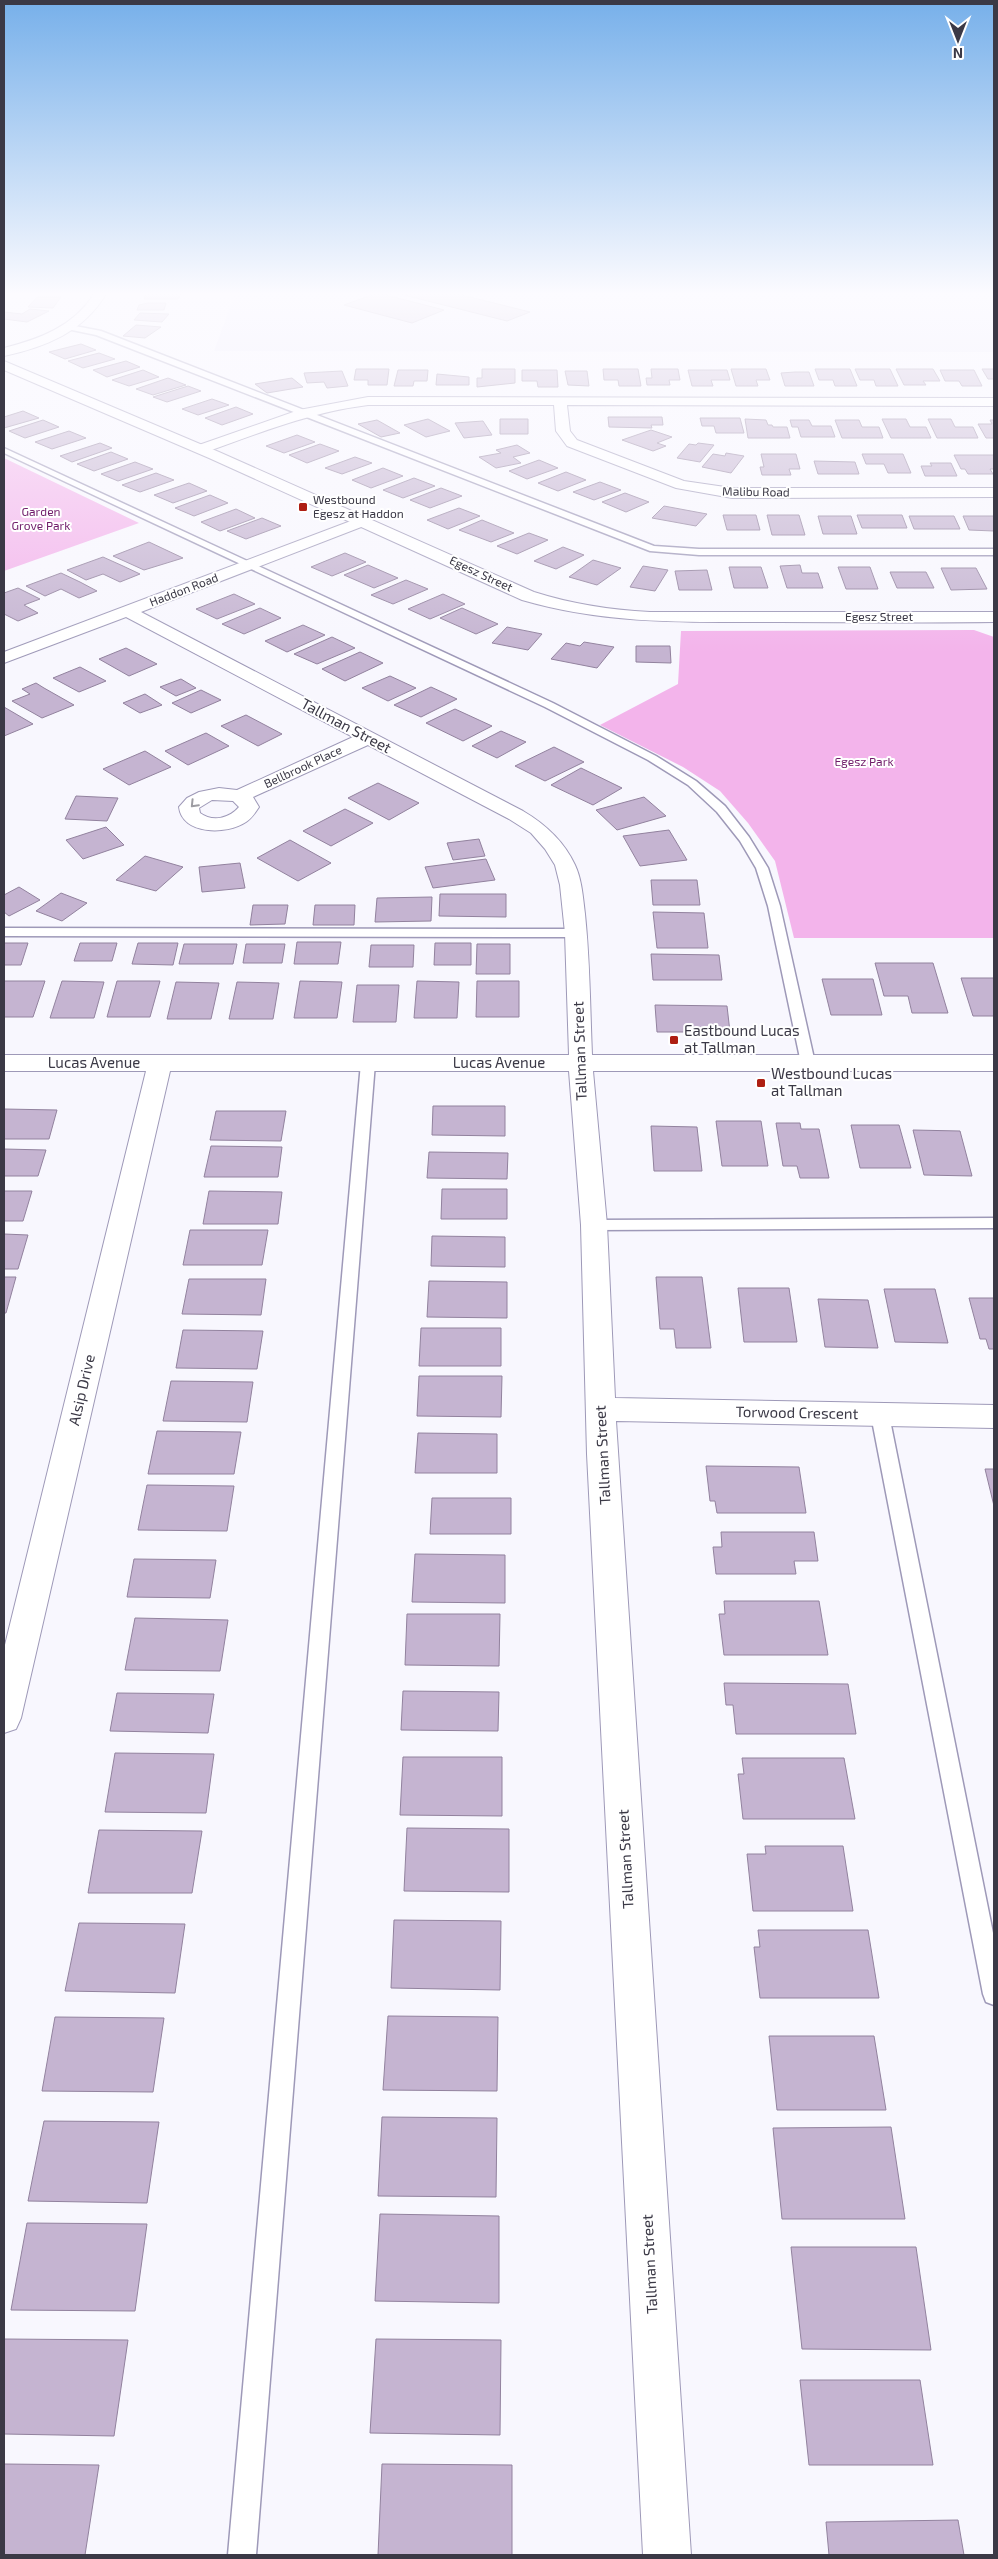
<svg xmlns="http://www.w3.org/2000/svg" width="998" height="2559" viewBox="0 0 998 2559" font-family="'Exo 2',sans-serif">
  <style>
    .built { fill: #eceafb }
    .green { fill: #f3b4eb }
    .building { fill: #c5b4d1; stroke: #92829e }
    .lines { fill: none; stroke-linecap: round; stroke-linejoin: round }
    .lane-casing { stroke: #9e99b8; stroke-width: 3 }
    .street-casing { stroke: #9e99b8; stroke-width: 2 }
    .secondary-casing { stroke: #9e99b8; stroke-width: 2 }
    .lane { fill: #fff; fill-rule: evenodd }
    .street { fill: #fff; fill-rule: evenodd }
    .secondary { fill: #fff; fill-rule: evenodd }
    .oneway { stroke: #9d9ca2 }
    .poi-dot { fill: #ae1e13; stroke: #fff; stroke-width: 2 }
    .labels { text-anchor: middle; stroke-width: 4; stroke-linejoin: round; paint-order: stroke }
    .far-street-label { font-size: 12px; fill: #3b3946; stroke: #fff }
    .far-poi-label { font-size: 12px; fill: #3b3946; stroke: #fff; text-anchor: start }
    .far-park-label { font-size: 12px; fill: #701d6a; stroke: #fff }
    .street-label { font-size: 15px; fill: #3b3946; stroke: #fff }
    .poi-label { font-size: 15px; fill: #3b3946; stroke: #fff; text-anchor: start }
  </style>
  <rect width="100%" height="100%" fill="#f8f7fe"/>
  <!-- built -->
  <path class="built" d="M235,294H994V352L214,351Z"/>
  <!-- green -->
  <path class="green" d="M4,458L139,523L4,571Z
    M974,630L994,637V938H794L775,861L748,823L720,791L683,767L600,725L678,684L681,631Z"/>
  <!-- building -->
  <path class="building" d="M146,294H181L178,299H144Z
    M374,294H382L444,310L412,323L344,305Z
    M400,294H458L530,312L507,321Z
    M37,297H61L53,308L28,307Z
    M148,303H166L164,310H137L139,305Z
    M30,309L49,311L27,322L4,319V312L22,314Z
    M140,313L169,314L162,322L134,320Z
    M136,325L161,327L145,338L123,336Z
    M81,344L96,350L65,359L49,352Z
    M99,353L115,359L83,368L68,361Z
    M126,361L140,367L107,377L93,370Z
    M356,369H389L387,385H368V380H354Z
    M482,369H515V383L477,387V378H482Z
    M603,369H638L641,386H619L618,380H604Z
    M651,369H678L680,380H669L670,385H647L646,378H652Z
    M731,369H766L770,380H756L758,386H736Z
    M815,369H850L857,386H835L833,380H819Z
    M855,369H890L898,386H876L874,380H860Z
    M896,369H933L940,381H923L926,385H904Z
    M982,369H994V379H988Z
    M143,370L159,377L129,386L112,380Z
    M398,370H428L427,381H414L413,386H394Z
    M522,370H557L558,387H538L537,381H522Z
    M688,370H727L730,380H711L713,386H692Z
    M940,370H974L982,386H962L959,381H945Z
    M342,371L348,386L327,388L324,382L307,383L304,373Z
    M565,371H587L589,386L568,385Z
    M795,372H809L814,386H785L781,373Z
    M437,374L469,377V385H436Z
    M168,378L186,385L153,395L136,389Z
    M292,378L303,387L267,393L255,384Z
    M188,386L201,391L167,402L153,397Z
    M212,399L229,405L198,415L182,409Z
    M236,407L253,414L222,425L205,418Z
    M23,411L39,418L4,428V417Z
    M608,417H662L663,425H651L652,428L609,427Z
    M700,418H740L744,433H716L714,426H702Z
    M428,419L450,431L426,437L404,425Z
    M500,419H528V434H500Z
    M745,419L766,420L768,425H772L773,427H787L790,438H748Z
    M882,419H906L910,427H926L931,438H891Z
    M928,419H951L955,427H973L978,438H937Z
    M43,420L59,427L25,438L9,431Z
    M377,420L400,433L381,437L358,424Z
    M790,420H809L812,426H831L835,437H801L798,427H792Z
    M835,420H859L862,427H879L883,438H842Z
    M990,420H994V438H986L978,424H992Z
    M483,421L492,435L464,438L455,423Z
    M651,430L672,437L657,443L666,446L653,451L622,440Z
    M69,431L86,438L52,449L35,442Z
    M297,435L315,442L284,453L266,446Z
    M100,443L112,448L72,462L60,456Z
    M698,443L714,445L700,462L677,458L689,444L696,445Z
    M320,444L339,451L307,463L289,455Z
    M517,445L530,453L513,457L521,463L496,468L479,457L501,453L496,450Z
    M111,452L128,459L94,471L77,464Z
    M726,453L744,456L731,473L702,467L713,454L725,456Z
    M761,454H796L800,469H789L791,475H762L760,467H764Z
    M862,454H903L911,473H888L884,464H866Z
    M954,455H994V469H990L993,474H968L965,469H961Z
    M355,457L372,463L342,474L325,468Z
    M539,460L558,468L527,479L509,471Z
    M814,461L855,462L859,474H818Z
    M135,462L153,469L118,481L101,474Z
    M930,463H951L957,476H925L921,466H932Z
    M383,468L403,476L371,488L352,480Z
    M566,472L586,480L558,491L538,483Z
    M156,473L174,480L140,492L122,485Z
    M414,478L435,486L403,498L383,490Z
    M600,482L621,490L594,500L573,492Z
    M189,483L207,491L173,503L154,495Z
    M441,488L462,496L430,508L410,500Z
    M625,493L649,502L626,512L602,502Z
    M210,495L228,503L194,516L175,508Z
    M664,506L707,514L696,526L652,518Z
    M459,508L480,516L448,529L427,520Z
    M236,509L255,518L220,531L201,522Z
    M723,515H756L760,530H727Z
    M767,515H799L805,535H772Z
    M857,515H902L907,528H862Z
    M818,516H851L857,534H823Z
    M909,516H954L960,529H914Z
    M963,516H994V531L969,530Z
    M262,518L281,526L246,539L227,531Z
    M482,520L514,533L491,542L459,530Z
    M529,533L548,540L517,554L497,546Z
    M149,542L183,558L144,570L113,556Z
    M563,547L584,555L556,569L534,561Z
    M345,553L366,562L332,576L311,567Z
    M103,557L123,566L140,574L120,582L103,574L86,580L67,570Z
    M593,560L621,568L597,585L569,577Z
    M368,565L398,578L374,588L344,575Z
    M800,565L802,573H818L823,588H787L780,566Z
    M643,566L668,570L655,591L630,587Z
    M729,567H761L768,588H734Z
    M838,567H870L878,589H846Z
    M941,568H976L987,589L951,590Z
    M707,570L712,590H679L675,571Z
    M890,572H926L934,588H897Z
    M61,573L80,582L97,591L79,598L61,589L45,596L26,586Z
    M406,580L428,589L393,604L371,595Z
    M18,588L40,599L24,605L38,613L18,621L4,614V593Z
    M234,594L255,604L217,619L196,609Z
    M443,594L465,604L430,619L408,609Z
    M260,608L281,618L244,634L222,624Z
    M462,608L498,624L476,634L440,618Z
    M303,625L325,635L287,652L265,641Z
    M507,627L542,634L528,650L492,643Z
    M332,637L355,648L317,664L294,654Z
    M584,642L614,647L597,668L551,659L566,643L580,646Z
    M636,646H670L671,663L636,662Z
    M126,648L157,664L129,676L99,659Z
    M360,652L383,663L345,681L322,669Z
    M80,667L106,681L79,692L53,678Z
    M390,676L416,688L388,701L362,688Z
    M181,679L196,688L176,696L160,687Z
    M36,683L44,688L74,705L42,718L12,701L30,694L22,689Z
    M431,687L457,699L421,717L394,705Z
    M201,690L221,700L191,713L172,703Z
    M145,694L162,705L140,713L123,703Z
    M4,707L33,724L4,736Z
    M455,709L492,726L463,741L426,723Z
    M246,715L282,734L258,746L221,726Z
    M501,731L526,742L497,758L472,746Z
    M206,733L229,746L188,765L165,751Z
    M554,747L584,762L545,781L515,766Z
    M145,751L171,767L129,785L103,769Z
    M581,768L622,788L593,805L551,785Z
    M378,783L419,803L389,820L348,798Z
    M76,796L118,798L107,821L65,819Z
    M644,797L666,816L617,830L596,810Z
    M345,809L373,823L331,846L303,831Z
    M106,827L124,845L83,859L66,840Z
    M669,830L687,860L640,866L623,836Z
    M479,839L485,856L453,860L447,843Z
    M290,840L331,863L298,881L257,858Z
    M145,856L183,867L156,891L116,880Z
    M486,859L495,880L433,888L425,867Z
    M240,863L245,888L202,892L199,867Z
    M651,880H697L700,905H653Z
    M19,887L40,900L9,916L4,912V895Z
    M61,893L87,903L62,921L36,911Z
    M440,894H506V917L439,916Z
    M432,897L431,921L375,922L377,898Z
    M253,905H288L285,924L250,925Z
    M315,905H355L354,925H313Z
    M653,912L704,913L708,948H657Z
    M297,942H341L338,964H294Z
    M4,943H28L21,965H4Z
    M80,943H117L112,961H74Z
    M138,943H178L173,965L132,964Z
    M435,943H471V965H434Z
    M184,944H237L233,964H179Z
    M246,944H285L282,963H243Z
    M477,944H510V974H476Z
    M371,945H414L413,967H369Z
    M651,954L719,955L722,980H653Z
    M875,963H933L948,1013H912L908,996H884Z
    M961,978H994V1016H973Z
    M822,979H873L882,1015H831Z
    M4,981H45L33,1017H4Z
    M62,981L104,982L94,1018H50Z
    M117,981H160L150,1017H107Z
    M300,981L342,982L337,1018H294Z
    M417,981L459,982L457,1018H414Z
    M477,981H519V1017H476Z
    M176,982L219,983L211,1019H167Z
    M237,982L279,983L273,1019H229Z
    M357,985H399L396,1022H353Z
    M655,1005L727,1006L730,1032H657Z
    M433,1106H505V1136L432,1135Z
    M4,1109L57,1110L49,1139H4Z
    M216,1111H286L281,1141L210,1140Z
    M716,1121H761L768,1166H722Z
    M776,1123H800L801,1129H819L829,1178H800L797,1166H783Z
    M851,1125H899L911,1168H860Z
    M651,1126L697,1127L702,1171H654Z
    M913,1130L960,1131L972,1176L924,1175Z
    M211,1146L282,1147L278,1177H204Z
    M4,1149L46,1150L38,1176H4Z
    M429,1152L508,1153L507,1179L427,1178Z
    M442,1189H507V1219H441Z
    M4,1191H32L23,1221H4Z
    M209,1191L282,1192L278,1224H203Z
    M190,1230H268L262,1265H183Z
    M4,1234L28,1235L18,1269H4Z
    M432,1236L505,1237V1267L431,1266Z
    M4,1277H16L6,1313H4Z
    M656,1277H702L711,1348H676L674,1329H660Z
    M189,1279H266L261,1315L182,1314Z
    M429,1281L507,1282V1318L427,1317Z
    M738,1288H789L797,1342H744Z
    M884,1289H935L948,1343L895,1342Z
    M969,1298H994V1349H989L986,1339H980Z
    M818,1299L868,1300L878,1348L825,1347Z
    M421,1328H501V1366H419Z
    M183,1330L263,1331L257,1369L176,1368Z
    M419,1376H502L501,1417L417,1416Z
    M171,1381L253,1382L247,1422L163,1421Z
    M157,1431L241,1432L234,1474H148Z
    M418,1433L497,1434V1473H415Z
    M706,1466L799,1467L806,1513H717L715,1501H710Z
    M985,1469H994V1506Z
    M147,1485L234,1486L227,1531L138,1530Z
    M432,1498H511V1534H430Z
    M721,1532H814L818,1561H794L796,1574H716L713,1547H722Z
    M415,1554L505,1555V1603L412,1602Z
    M134,1559L216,1560L210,1598L127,1597Z
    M724,1601H819L828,1655H724L719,1614H725Z
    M407,1614H500L499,1666L405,1665Z
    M135,1618L228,1620L220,1671L125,1670Z
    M724,1683L848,1684L856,1734H736L733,1705H726Z
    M403,1691L499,1692L498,1731L401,1730Z
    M117,1693L214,1694L208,1733L110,1731Z
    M115,1753L214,1754L206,1813L105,1812Z
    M403,1757H502V1816L400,1815Z
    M742,1758H844L855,1819H743L738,1774H744Z
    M407,1828L509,1829V1892L404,1891Z
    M99,1830L202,1831L192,1893H88Z
    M765,1846H843L853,1911H753L747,1854H766Z
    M394,1920L501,1921L500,1990L391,1988Z
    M79,1923L185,1924L175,1993L65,1991Z
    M758,1930H868L879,1998H760L754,1947H760Z
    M388,2016L498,2017L497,2091L383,2090Z
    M55,2017L164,2018L153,2092L42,2091Z
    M769,2036H874L886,2110H777Z
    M382,2117L497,2118L496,2197L378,2196Z
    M44,2121L159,2122L147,2203L28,2201Z
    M891,2127L905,2219H782L773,2128Z
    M380,2214L499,2216V2303L375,2301Z
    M27,2223L147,2224L135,2311L11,2310Z
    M791,2247H916L931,2350L802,2349Z
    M4,2339L128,2340L114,2436L4,2434Z
    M376,2339L501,2340L500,2435L370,2433Z
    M800,2380H920L933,2465H809Z
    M4,2464L99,2465L85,2555H4Z
    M382,2464L512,2465V2555H378Z
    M958,2520L964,2555H829L826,2522Z"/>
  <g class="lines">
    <!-- lane casing -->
    <g class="lane-casing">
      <path id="lane" d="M70,325L101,331L654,546L699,549H994V555H699L650,551L96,335L67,329Z
        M4,448L553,703L656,756L696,781L725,806L749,837L768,868L780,906L815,1063L813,1066L808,1067L801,1063L768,906L756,868L740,841L717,812L688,785L648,760L545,707L4,453Z
        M4,928L576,929L582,933L576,937L4,936Z
        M368,1059L375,1063L256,2555H228L361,1063Z
        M994,1218V1228L594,1230L588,1229L586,1225L588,1221L594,1220Z
        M880,1408L886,1410L889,1415L994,1938V2005L986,2002L983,1994L871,1415L874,1410Z"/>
    </g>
    <!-- street casing -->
    <g class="street-casing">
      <path id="street" d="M94,294H106C83,332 46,347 4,356V348C39,339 73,327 94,294Z
        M368,397L994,398V406L567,405L570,431L577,440L684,481L732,488H994V497L732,498L676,488L567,446L556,431L554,405H368C311,412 259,433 206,452H196L194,449L196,446L299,410Z
        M364,516L372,521L369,524L141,612L523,811C545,824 564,841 575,865C582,880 583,898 585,914C590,961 590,1008 592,1055H994V1071H593L607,1225L615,1398L994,1405V1428L616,1421L691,2555H643L587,1454L581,1225L569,1071H170L21,1718L16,1729L4,1733V1649L146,1071H4V1055H569L565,933L560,885L555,865L545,849L531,833L509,819L368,745L253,797L259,807C255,813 252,818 246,822C227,835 182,835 179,807L187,798L199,792L219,788L237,790L353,737L126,617L4,663V652ZM212,800L233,801L239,807C229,819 212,822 200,813L199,808Z"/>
    </g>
    <!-- secondary casing -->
    <g class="secondary-casing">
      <path id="secondary" d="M4,361L219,452L534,592C572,604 610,610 650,612H994V622C922,623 850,622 778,622C689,622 608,625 522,600L209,458L4,370Z"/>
    </g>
    <!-- lane -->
    <use href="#lane" class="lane"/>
    <!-- street -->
    <use href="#street" class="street"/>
    <!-- secondary -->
    <use href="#secondary" class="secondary"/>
  </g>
  <!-- one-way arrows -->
  <defs><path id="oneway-chevron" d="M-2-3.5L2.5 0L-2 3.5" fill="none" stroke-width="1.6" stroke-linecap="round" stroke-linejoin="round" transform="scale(1.25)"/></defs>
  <use class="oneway" href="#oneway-chevron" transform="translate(194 804) rotate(134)"/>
  <!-- sky -->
  <linearGradient id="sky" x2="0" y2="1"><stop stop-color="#77b0ea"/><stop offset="0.45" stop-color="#fcfbff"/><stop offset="1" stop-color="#fcfbff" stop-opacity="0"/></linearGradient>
  <rect width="998" height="653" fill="url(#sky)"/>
  <!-- markers -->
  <g class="poi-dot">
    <rect x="298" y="502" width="10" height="10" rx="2.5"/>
    <rect x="669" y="1035" width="10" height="10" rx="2.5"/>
    <rect x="756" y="1078" width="10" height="10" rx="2.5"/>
  </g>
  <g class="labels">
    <!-- far-street labels -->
    <g class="far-street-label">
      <text transform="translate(756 492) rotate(1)" y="4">Malibu Road</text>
      <text transform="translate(481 574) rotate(25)" y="4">Egesz Street</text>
      <text transform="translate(184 590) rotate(-21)" y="4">Haddon Road</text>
      <text x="879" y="621">Egesz Street</text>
      <text transform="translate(303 767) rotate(-25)" y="4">Bellbrook Place</text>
    </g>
    <!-- far-poi labels -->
    <g class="far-poi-label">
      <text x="313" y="504">Westbound<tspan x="313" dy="14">Egesz at Haddon</tspan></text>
    </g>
    <!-- far-park labels -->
    <g class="far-park-label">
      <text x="41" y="516">Garden<tspan x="41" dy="14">Grove Park</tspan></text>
      <text x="864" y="766">Egesz Park</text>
    </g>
    <!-- street labels -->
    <g class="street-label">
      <text transform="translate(346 726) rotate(28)" y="5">Tallman Street</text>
      <text transform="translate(580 1051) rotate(-92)" y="5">Tallman Street</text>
      <text x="94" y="1068">Lucas Avenue</text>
      <text x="499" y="1068">Lucas Avenue</text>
      <text transform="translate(82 1390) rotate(-77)" y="5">Alsip Drive</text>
      <text transform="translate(797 1413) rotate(1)" y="5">Torwood Crescent</text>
      <text transform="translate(603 1455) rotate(-93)" y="5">Tallman Street</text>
      <text transform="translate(626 1859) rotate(-93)" y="5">Tallman Street</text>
      <text transform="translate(650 2264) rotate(-93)" y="5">Tallman Street</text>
    </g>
    <!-- poi labels -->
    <g class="poi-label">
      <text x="684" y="1036">Eastbound Lucas<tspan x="684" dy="17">at Tallman</tspan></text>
      <text x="771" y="1079">Westbound Lucas<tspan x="771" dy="17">at Tallman</tspan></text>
    </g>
  </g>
  <!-- border -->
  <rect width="998" height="2559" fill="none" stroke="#3b3946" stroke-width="10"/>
  <!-- north arrow -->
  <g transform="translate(958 40) rotate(180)" stroke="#ffffff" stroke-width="4" paint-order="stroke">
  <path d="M0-4L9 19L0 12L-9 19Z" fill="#3b3946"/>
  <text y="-8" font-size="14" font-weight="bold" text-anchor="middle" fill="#3b3946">N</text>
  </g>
</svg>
